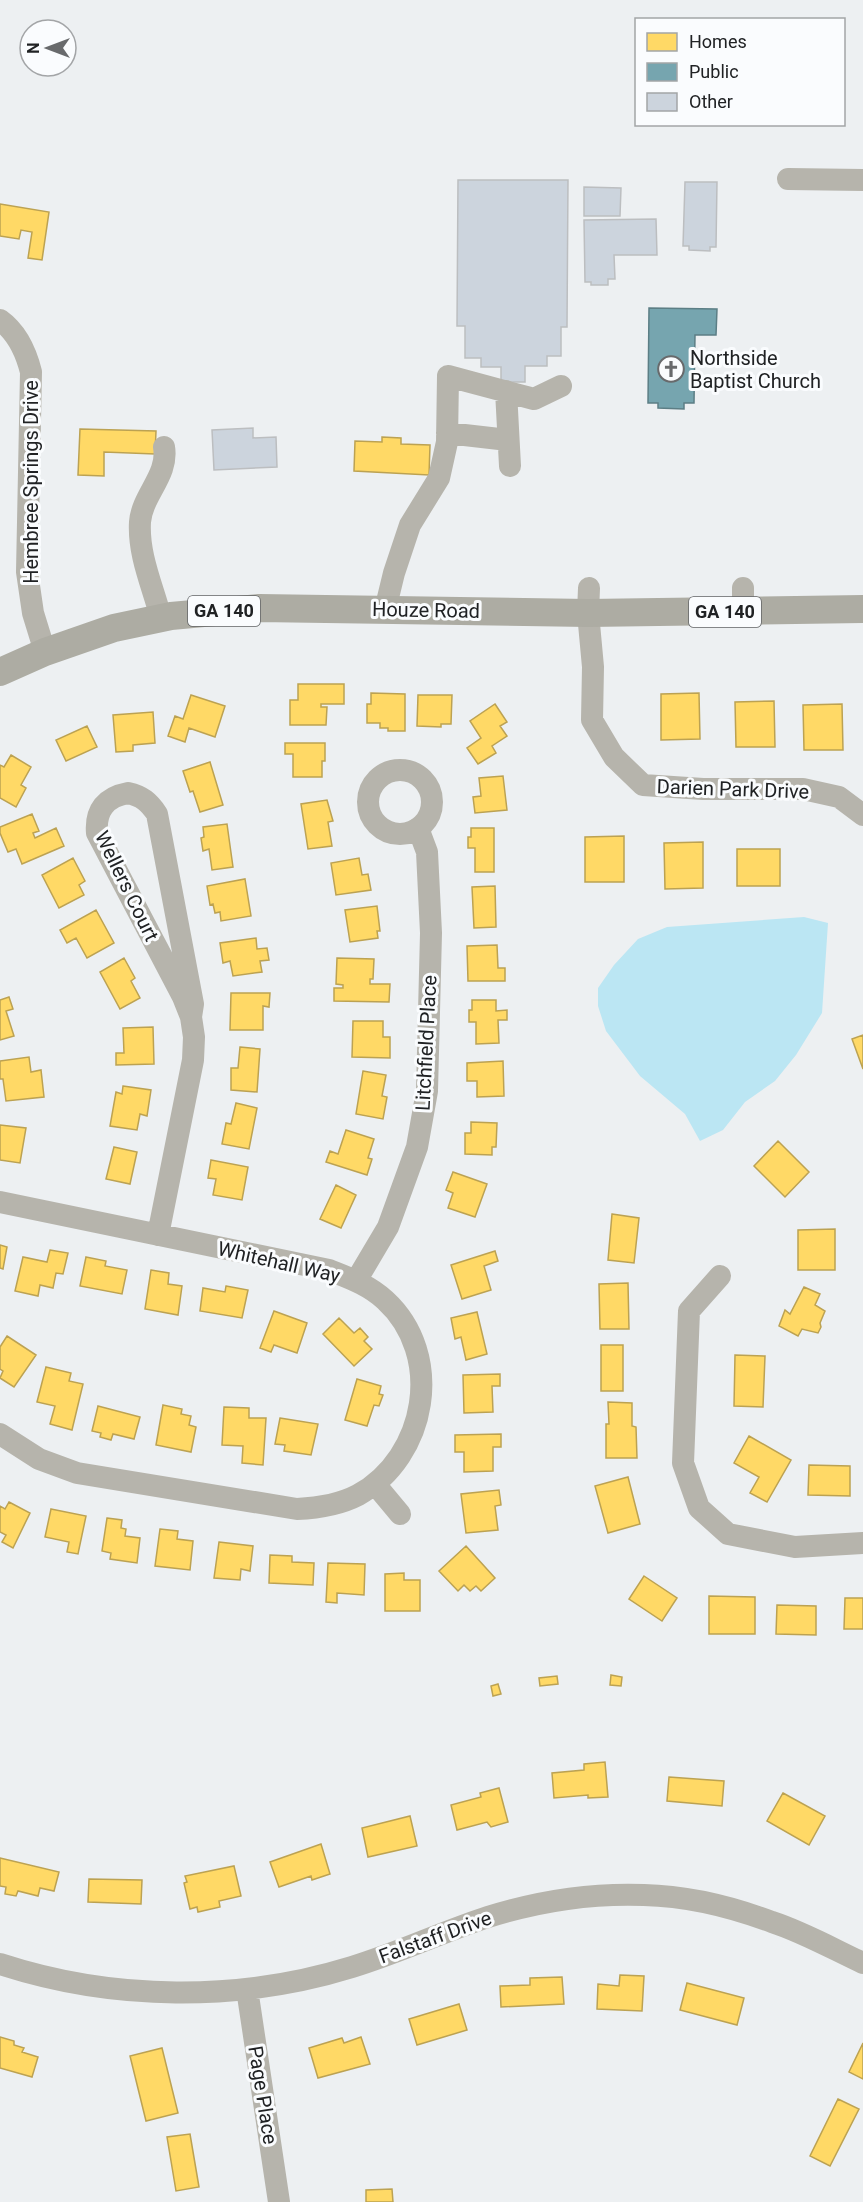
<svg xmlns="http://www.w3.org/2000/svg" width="863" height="2202" viewBox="0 0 863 2202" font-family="Roboto,sans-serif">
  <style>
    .water { fill: #bbe6f3 }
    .homes { fill: #ffd966; stroke: #bca252; stroke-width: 1.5 }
    .public { fill: #76a5af; stroke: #5c7e85; stroke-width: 1.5 }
    .building { fill: #ccd4dd; stroke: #bcbec0; stroke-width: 1.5 }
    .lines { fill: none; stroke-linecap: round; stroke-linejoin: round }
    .minor { stroke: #b6b4ac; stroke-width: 22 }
    .major { stroke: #adaca3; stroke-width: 28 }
    .labels { text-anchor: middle; stroke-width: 6; stroke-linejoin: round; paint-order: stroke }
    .shield { fill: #fafcfe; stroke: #616365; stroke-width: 1.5 }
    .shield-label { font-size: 18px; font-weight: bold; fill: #202224 }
    .poi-label { font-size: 20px; fill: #202224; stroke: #fafcfe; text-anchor: start }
    .street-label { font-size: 20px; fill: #202224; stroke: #fafcfe }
  </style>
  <rect width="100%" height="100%" fill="#edf0f2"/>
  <!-- water -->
  <path class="water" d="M804,917L828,923L822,1013L796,1055L775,1081L745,1102L723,1130L700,1141L685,1114L640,1076L606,1031L598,1006V988L614,965L638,939L667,927Z"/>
  <!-- homes -->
  <path class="homes" d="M0,204L49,212L42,260L28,258L32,232L21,230L19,239L0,236Z
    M80,429L156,431L155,454L104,452V476L78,475Z
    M382,437L401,438V444L430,445L429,475L354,471L355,441L382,442Z
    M298,684H344V704H321V707H327L326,725H290V700H298Z
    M371,693L405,694V731H388V728H380V723H367V704H371Z
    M699,693L700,739L661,740V694Z
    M191,695L225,706L215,737L189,728L185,742L168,736L175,716L183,719Z
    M418,695H452L451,724H441V727L417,726Z
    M774,701L775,747H736L735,702Z
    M495,704L507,722L500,726L507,736L492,746L496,753L478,764L467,748L481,738L470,721Z
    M842,704L843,750H804L803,705Z
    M153,712L155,743L133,745V751L116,752L113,715Z
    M87,726L97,747L66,761L56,740Z
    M285,743H325V761H322V777H293V754H285Z
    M11,755L31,767L21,785L26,788L16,807L0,798V765L4,767Z
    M210,762L223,805L200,812L193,791L190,792L183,771Z
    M503,776L507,810L475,813L473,797L481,796L479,778Z
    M327,800L333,821L328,822L332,846L308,849L301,804Z
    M32,814L39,831L33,833L35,838L56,828L64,846L22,864L16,849L8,852L0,833V827Z
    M227,824L233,867L212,870L209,849L203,851L201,838L204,837L203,827Z
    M471,828H494V872H475V848H468V837H471Z
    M624,836V882H585V837Z
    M703,842V888L665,889L664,843Z
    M737,849H780V886H737Z
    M73,858L85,881L79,885L84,895L59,908L42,875Z
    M359,858L362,875L368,874L371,890L336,895L331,863Z
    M245,879L251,916L221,921L220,912L215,913L213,904L210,905L207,886Z
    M495,886L496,927L474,928L472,887Z
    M377,906L380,931H377L378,938L350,942L345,910Z
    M96,910L114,943L87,958L76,938L67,943L60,930Z
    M256,938L257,949L267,948L269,960L260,961L262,972L233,976L230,961L223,963L220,943Z
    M497,945L498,968H505V981H468L467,946Z
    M124,958L135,978L131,981L140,998L120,1009L100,972Z
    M337,958L374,959L373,979H370V984H390L389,1002L334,1001V988H343V985L336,984Z
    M231,993H270L269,1007L263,1006V1030H230Z
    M9,997L13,1009L6,1011L14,1036L0,1040V1000Z
    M472,1000H496V1011L507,1010V1020H498L499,1043L476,1044V1022H469V1010H472Z
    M353,1021H383V1037H390V1058L352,1057Z
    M153,1027L154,1064L116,1065V1053H124L123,1028Z
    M863,1035V1069L852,1039Z
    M240,1047L260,1049L257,1092L231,1090V1068H238Z
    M29,1057L31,1072L41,1070L44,1097L6,1101L3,1079H0V1061Z
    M503,1061L504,1096L477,1097V1081H467V1063Z
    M363,1071L386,1075L382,1096L387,1097L383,1119L356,1114Z
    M123,1086L151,1090L147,1116L140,1114L137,1130L110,1126L116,1092L122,1094Z
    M236,1103L257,1108L249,1149L222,1144L226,1123L231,1124Z
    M471,1122L497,1123L496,1147H492V1155L465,1154V1133H471Z
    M0,1125L26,1128L20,1163L0,1160Z
    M346,1130L374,1139L368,1158L372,1159L367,1175L326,1162L330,1151L338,1154Z
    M778,1141L809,1172L785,1197L754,1166Z
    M114,1147L137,1152L130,1184L106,1179Z
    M211,1160L248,1167L242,1200L213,1195L216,1179L208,1178Z
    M453,1172L487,1184L475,1217L448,1208L453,1193L446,1190Z
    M336,1185L356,1195L341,1228L320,1219Z
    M612,1214L639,1218L634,1263L608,1260Z
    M835,1229V1270H798V1230Z
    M0,1245L7,1247L3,1269L0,1268Z
    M50,1250L68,1253L63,1274L56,1273L53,1288L40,1285L38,1296L15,1291L23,1257L47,1262Z
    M495,1251L498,1261L484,1266L491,1290L462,1299L451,1265Z
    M86,1257L106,1261L105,1266L127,1270L122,1294L80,1286Z
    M151,1270L169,1273L168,1284L182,1286L178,1315L145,1309Z
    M628,1283L629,1329H600L599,1284Z
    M226,1286L248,1290L242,1318L200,1311L203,1288L225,1292Z
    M804,1287L820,1294L815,1305L825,1311L820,1323L821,1327L818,1333L802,1329L798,1336L779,1326L785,1310L790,1314Z
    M274,1311L307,1323L297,1353L274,1345L271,1352L260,1348Z
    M477,1312L487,1354L466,1360L461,1337L455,1339L451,1318Z
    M339,1318L354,1333L360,1328L368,1337L364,1341L372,1349L354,1366L323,1334Z
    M7,1336L36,1355L14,1387L0,1378L3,1371L0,1369V1347Z
    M601,1345H623V1391H601Z
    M735,1355L765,1356L763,1407L734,1406Z
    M46,1367L71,1373L69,1381L83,1384L72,1430L50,1424L55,1406L37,1402Z
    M500,1374V1386H492L493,1412L464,1413L463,1375Z
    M357,1379L381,1386L379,1394L383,1395L379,1406L374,1405L367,1426L345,1420Z
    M608,1402L632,1403V1426L636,1427L637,1458H606V1424H609Z
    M163,1405L182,1409L181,1414L191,1416L189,1425L196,1427L191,1452L156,1445Z
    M98,1406L140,1417L134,1439L113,1434L111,1440L100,1437L101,1433L92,1431Z
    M224,1407L249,1408V1418H266L263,1465L242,1463L243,1446L222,1445Z
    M280,1418L318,1424L311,1455L284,1451L285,1445L275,1444Z
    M501,1434V1447H493V1471L464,1472V1452H455V1435Z
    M749,1436L791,1460L767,1502L750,1493L759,1477L734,1463Z
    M809,1465L850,1466V1496L808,1495Z
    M628,1477L640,1524L608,1533L595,1486Z
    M499,1490L501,1505L495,1506L498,1530L466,1533L461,1494Z
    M9,1502L30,1513L13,1548L2,1542L6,1535L0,1532V1506L5,1509Z
    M51,1509L86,1516L78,1554L67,1552L69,1542L45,1537Z
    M107,1518L122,1520L121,1528L126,1529L125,1536L140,1538L137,1563L110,1559L111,1553L102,1551Z
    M160,1529L178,1531L177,1539L193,1541L190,1570L155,1566Z
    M219,1542L253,1546L250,1571L241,1569L240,1580L214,1578Z
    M466,1546L495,1578L481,1591L476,1586L470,1591L464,1585L458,1591L439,1571Z
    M270,1555L292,1556V1562L314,1563L313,1585L269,1583Z
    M328,1563L365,1564L364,1595L337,1593V1603L326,1602Z
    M404,1573V1580H420V1611H385V1574Z
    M644,1576L677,1598L662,1621L629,1599Z
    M709,1596L755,1597V1634H709Z
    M845,1598H863V1629H844Z
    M777,1605L816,1606V1635L776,1634Z
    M611,1675L622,1677L621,1686L610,1685Z
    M557,1676L558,1684L540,1686L539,1678Z
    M498,1684L501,1694L493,1696L491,1686Z
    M605,1762L608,1797L588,1798V1795L554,1798L552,1773L584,1770V1764Z
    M669,1777L724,1781L722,1806L667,1801Z
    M499,1788L508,1822L491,1827L487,1822L457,1830L451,1805L481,1797L480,1793Z
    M783,1793L825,1816L809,1845L767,1821Z
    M410,1816L417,1846L368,1857L362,1828Z
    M321,1844L330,1874L312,1880L311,1876L279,1887L270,1862Z
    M0,1858L59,1872L54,1891L40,1888L38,1896L18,1891L16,1896L5,1894L6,1887L0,1886Z
    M234,1866L241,1896L219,1901L220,1907L198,1912L197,1907L190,1909L184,1883L187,1882L185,1876Z
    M89,1879L142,1880L141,1904L88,1902Z
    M620,1975L644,1976L642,2011L597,2009L598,1984L619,1986Z
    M562,1977L564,2004L501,2007L500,1986L530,1985V1978Z
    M687,1983L744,1998L737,2025L680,2010Z
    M459,2004L467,2030L417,2045L409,2019Z
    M0,2037L14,2041V2045L24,2048L22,2052L38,2057L32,2077L0,2068Z
    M361,2037L370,2064L318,2078L309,2048L342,2038L344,2043Z
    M863,2043V2079L849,2072Z
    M162,2048L178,2113L146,2121L130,2056Z
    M838,2099L859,2109L830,2166L810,2156Z
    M190,2134L199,2187L176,2191L167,2137Z
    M392,2189L393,2202H366V2190Z"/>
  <!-- public -->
  <path class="public" d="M649,308L717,309L716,335H695L694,403H684V409L658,408V403H648Z"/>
  <!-- building -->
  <path class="building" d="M458,180H568L567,327H561V356H547V366H525V382H501V367H481V358H465V326H457Z
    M685,182H717L716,247H710V251L689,250V246H683Z
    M584,187L621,188L620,216H584Z
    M656,219L657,255H614L615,279H608V285H591V282H585L584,220Z
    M253,428V438L276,437L277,467L214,470L212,430Z"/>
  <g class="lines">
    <!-- minor -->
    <path class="minor" d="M788,179L863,180
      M0,320C18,333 26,352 31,372L27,572L33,613L45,652
      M506,391L510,466
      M447,433L508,440
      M589,588L588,613L593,667L592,720L614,757L643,785L703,789H803L839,797L863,815
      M385,610L394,573L410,525L439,478L447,442L448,376L534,399L561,386
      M743,612V588
      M161,618C153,587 138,555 140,522C142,495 169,475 164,447
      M368 802a32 32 0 1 1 64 0a32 32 0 1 1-64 0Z
      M128,793C142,796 149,802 157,814L193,1004L191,1017L183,997L97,833C95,810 106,797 128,793Z
      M0,1202L329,1270C349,1278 369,1285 385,1300C445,1355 427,1457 358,1495C339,1505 318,1508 297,1509L77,1473L39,1459L0,1434
      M158,1235L193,1060L194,1037L191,1017
      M720,1276L689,1311L683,1463L699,1508L728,1534L795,1547L863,1543
      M356,1281L388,1227L417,1147L427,1091L431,933L427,852L418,828
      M375,1484L400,1514
      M0,1964C113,2001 239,2002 352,1967C398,1953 442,1932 488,1917C539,1901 591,1893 644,1895C687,1896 732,1907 772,1922C803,1932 833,1949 863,1963
      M247,1989L279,2202"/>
    <!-- major -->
    <path class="major" d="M0,672L45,652L114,628L171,616L259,608L588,613L863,609"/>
  </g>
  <!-- icons -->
  <defs>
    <g id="church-ring" transform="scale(1.35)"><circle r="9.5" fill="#fafcfe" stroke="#686a6c" stroke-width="1.5"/><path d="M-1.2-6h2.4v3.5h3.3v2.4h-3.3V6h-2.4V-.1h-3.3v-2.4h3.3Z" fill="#686a6c"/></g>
  </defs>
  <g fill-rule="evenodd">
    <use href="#church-ring" x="671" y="369"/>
  </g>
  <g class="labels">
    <!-- shield labels -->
    <g class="shield">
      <rect x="188" y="596" width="72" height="30" rx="4.5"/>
      <rect x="689" y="597" width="72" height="30" rx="4.5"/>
    </g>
    <g class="shield-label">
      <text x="224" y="617">GA 140</text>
      <text x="725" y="618">GA 140</text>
    </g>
    <!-- poi labels -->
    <g class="poi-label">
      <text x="690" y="365">Northside<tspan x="690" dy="23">Baptist Church</tspan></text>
    </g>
    <!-- street labels -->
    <g class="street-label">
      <text transform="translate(31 482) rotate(-90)" y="7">Hembree Springs Drive</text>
      <text transform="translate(426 610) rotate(1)" y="7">Houze Road</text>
      <text transform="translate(733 789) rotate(2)" y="7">Darien Park Drive</text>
      <text transform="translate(127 886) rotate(64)" y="7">Wellers Court</text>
      <text transform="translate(426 1043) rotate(-87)" y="7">Litchfield Place</text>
      <text transform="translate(279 1262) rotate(13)" y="7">Whitehall Way</text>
      <text transform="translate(435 1937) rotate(-20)" y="7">Falstaff Drive</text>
      <text transform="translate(263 2095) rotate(81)" y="7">Page Place</text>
    </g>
  </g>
  <!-- legend -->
  <rect x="635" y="18" width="210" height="108" fill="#fafcfe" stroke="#a3a5a7" stroke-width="1.5"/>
  <rect x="647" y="33" width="30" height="18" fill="#ffd966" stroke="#a3a5a7" stroke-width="1.5"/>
  <text x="689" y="48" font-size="18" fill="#202224">Homes</text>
  <rect x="647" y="63" width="30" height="18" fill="#76a5af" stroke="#a3a5a7" stroke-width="1.5"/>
  <text x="689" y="78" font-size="18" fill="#202224">Public</text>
  <rect x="647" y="93" width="30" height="18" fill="#ccd4dd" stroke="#a3a5a7" stroke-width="1.5"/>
  <text x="689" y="108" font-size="18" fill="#202224">Other</text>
  <!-- north arrow -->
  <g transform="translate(48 48) rotate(270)"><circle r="28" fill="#fafcfe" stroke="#a3a5a7" stroke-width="1.5"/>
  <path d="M0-4.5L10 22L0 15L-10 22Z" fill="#686a6c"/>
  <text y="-9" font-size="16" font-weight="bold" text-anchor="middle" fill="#202224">N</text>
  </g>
</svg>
